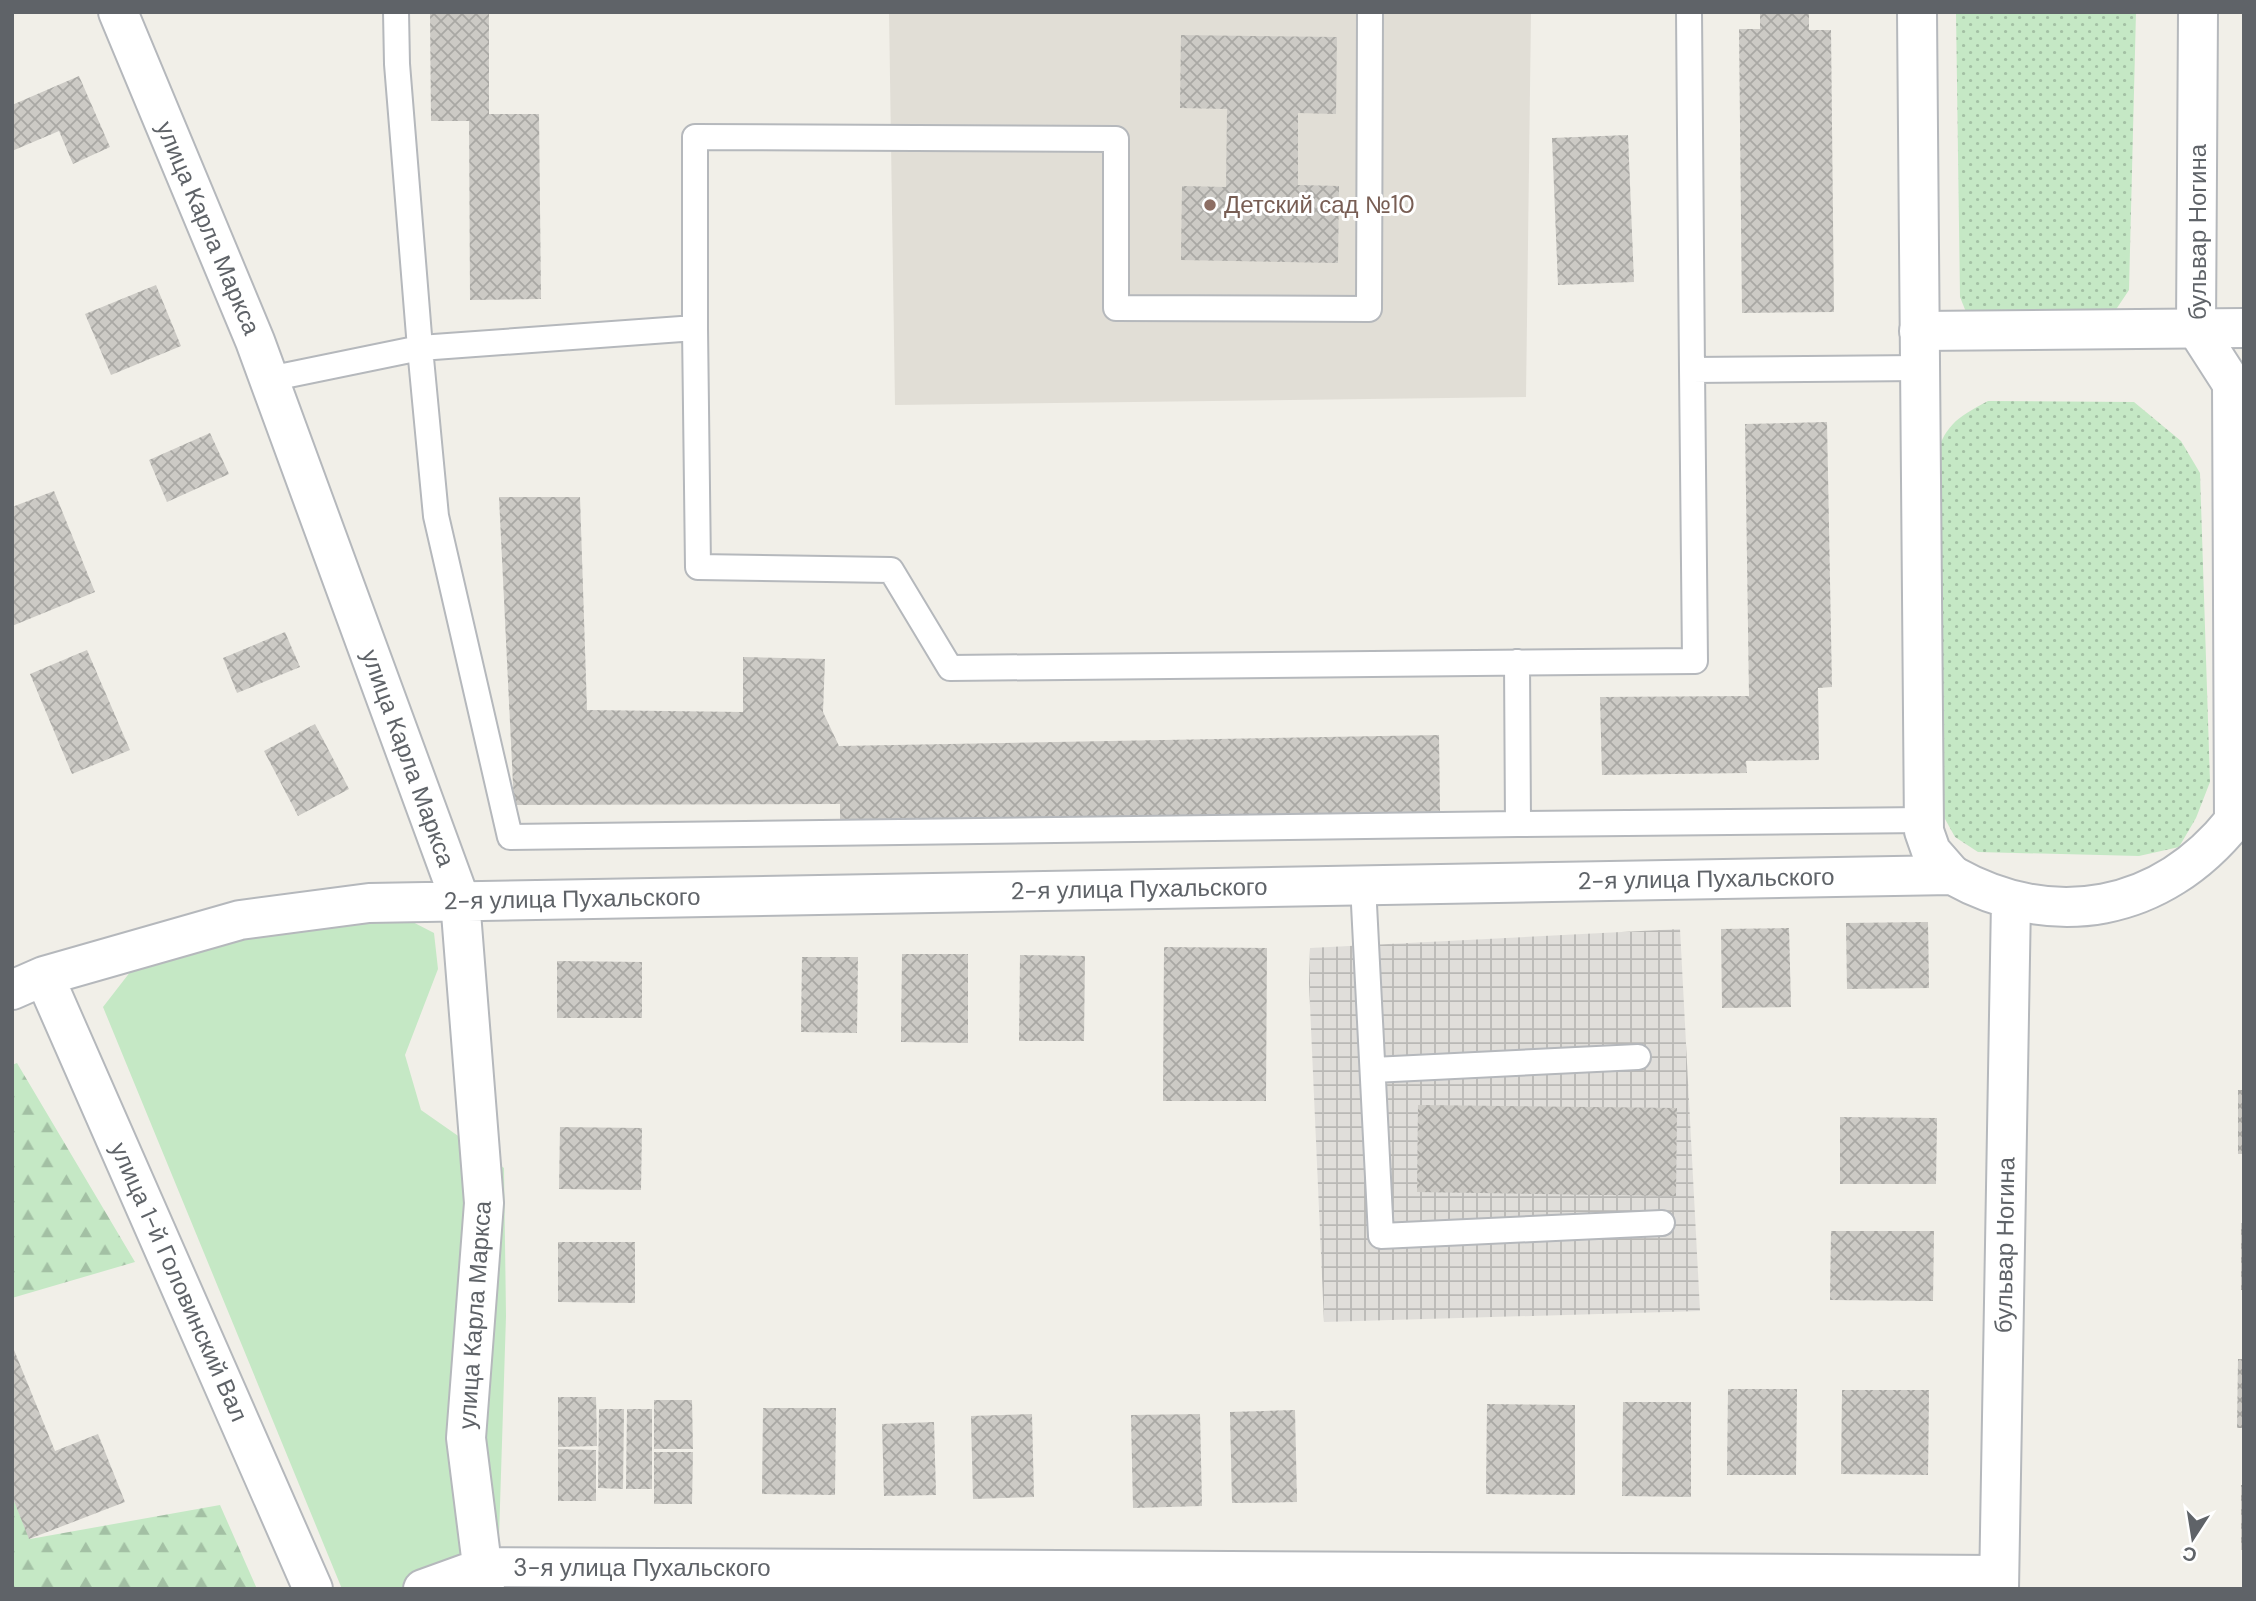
<svg xmlns="http://www.w3.org/2000/svg" width="2256" height="1601" viewBox="0 0 2256 1601" font-family="'DM Sans',sans-serif">
  <style>
    .industrial { fill: url(#industrial-grid) }
    .education { fill: #e1ded6 }
    .green { fill: #c5e8c5 }
    .forest { fill: url(#forest-firs) }
    .park { fill: url(#park-dots) }
    .building { fill: url(#building-cross-hatch) }
    .lines { fill: none; stroke-linecap: round; stroke-linejoin: round }
    .service-casing { stroke: #b5b8bc; stroke-width: 28 }
    .minor-casing { stroke: #b5b8bc; stroke-width: 42 }
    .tertiary-casing { stroke: #b5b8bc; stroke-width: 42 }
    .service { stroke: #fff; stroke-width: 24 }
    .minor { stroke: #fff; stroke-width: 38 }
    .tertiary { stroke: #fff; stroke-width: 38 }
    .education-dot { fill: #8d6e63; stroke: #fff; stroke-width: 2.5 }
    .labels { text-anchor: middle; stroke-width: 6; stroke-linejoin: round; paint-order: stroke }
    .education-label { font-size: 24px; fill: #785e54; stroke: #fff; text-anchor: start }
    .street-label { font-size: 24px; fill: #5f6368; stroke: #fff }
  </style>
  <defs>
    <pattern id="industrial-grid" width="8" height="8" patternUnits="userSpaceOnUse" patternTransform="scale(1.75)"><rect width="8" height="8" fill="#e0deda"/><path d="M0 4h8M4 0v8" fill="none" stroke="#b9b8b5"/></pattern>
    <pattern id="forest-firs" width="22" height="20" patternUnits="userSpaceOnUse" patternTransform="scale(1.75)"><rect width="22" height="20" fill="#c5e8c5"/><path d="M5 1l3.5 6h-7zM16 11l3.5 6h-7z" fill="#a3c0a4"/></pattern>
    <pattern id="park-dots" width="8" height="8" patternUnits="userSpaceOnUse" patternTransform="scale(1.75)"><rect width="8" height="8" fill="#c5e8c5"/><path d="M2 2h.1M6 6h.1" fill="none" stroke="#a3c0a4" stroke-width="1.8" stroke-linecap="round"/></pattern>
    <pattern id="building-cross-hatch" width="8" height="8" patternUnits="userSpaceOnUse" patternTransform="scale(1.75)"><rect width="8" height="8" fill="#cccac5"/><path d="M0 0l8 8M0 8l8-8" fill="none" stroke="#a9a8a4"/></pattern>
  </defs>
  <rect width="100%" height="100%" fill="#f1efe8"/>
  <!-- industrial -->
  <path class="industrial" d="M1680,929L1700,1311L1324,1322L1309,983L1310,948Z"/>
  <!-- education -->
  <path class="education" d="M889,12H1531L1526,397L895,405Z"/>
  <!-- green -->
  <path class="green" d="M405,918L434,933L438,969L405,1055L421,1110L504,1168L506,1316L499,1537L502,1589H342L103,1007L134,967L195,949L325,925Z"/>
  <!-- forest -->
  <path class="forest" d="M17,1063L135,1262L12,1298V1065Z
    M12,1496L30,1539L220,1505L257,1589H12Z"/>
  <!-- park -->
  <path class="park" d="M1956,12H2136L2129,290L2101,332L1972,327L1960,297Z
    M1988,401L2134,402L2181,441L2200,473L2210,782L2196,818L2179,847L2139,856L1978,852L1955,837L1935,801L1933,462C1946,425 1954,419 1988,401Z"/>
  <!-- building -->
  <path class="building" d="M430,12H489V114H539L541,299L470,300L469,121H431Z
    M1760,12H1809V30H1831L1834,312L1742,313L1739,29H1760Z
    M1181,35L1337,37L1336,114L1298,113V185L1339,186L1338,263L1181,260L1182,186L1226,187L1227,109L1180,108Z
    M79,76L110,147L73,164L59,131L12,151V105Z
    M1628,135L1634,282L1558,285L1552,138Z
    M156,285L181,346L111,375L85,314Z
    M1827,422L1832,687L1818,688L1819,760L1746,761L1747,773L1602,775L1600,697L1749,696L1745,424Z
    M210,433L229,474L167,502L149,460Z
    M54,491L95,592L12,626V507Z
    M499,497H580L587,710L743,712V657L825,659L823,712L839,746L1439,735L1440,814L840,826V804L514,805Z
    M285,632L300,667L237,693L223,658Z
    M87,650L130,750L72,774L30,674Z
    M315,724L349,789L298,816L264,751Z
    M1928,922L1929,988L1847,989L1846,923Z
    M1789,928L1791,1007L1722,1008L1721,929Z
    M1164,947L1267,948L1266,1101H1163Z
    M902,954H968V1043L901,1042Z
    M1020,955L1085,956L1084,1041H1019Z
    M802,957H858L857,1033L801,1032Z
    M557,961L642,962V1018H557Z
    M2238,1090H2244V1154H2238Z
    M1418,1105L1677,1108L1676,1196L1417,1192Z
    M1840,1117L1937,1118L1936,1184H1840Z
    M560,1127L642,1128L641,1190L559,1189Z
    M2241,1223H2244V1290H2241Z
    M1831,1231H1934L1933,1301L1830,1300Z
    M558,1242H635V1303L558,1302Z
    M12,1345L55,1451L98,1434L125,1502L29,1539L12,1496Z
    M2238,1359H2244V1428H2237Z
    M1728,1389H1797L1796,1475H1727Z
    M1842,1390H1929L1928,1475L1841,1474Z
    M558,1397H596L597,1446L558,1447Z
    M654,1400H692L693,1449H654Z
    M1623,1402H1691V1497L1622,1496Z
    M1487,1404L1575,1405V1495L1486,1494Z
    M763,1408H836L835,1495L762,1494Z
    M599,1409H624L623,1489L598,1488Z
    M627,1409H652V1489H626Z
    M1295,1410L1297,1502L1232,1503L1230,1412Z
    M1032,1414L1034,1497L973,1499L971,1416Z
    M1200,1414L1202,1506L1133,1508L1131,1415Z
    M934,1422L936,1495L884,1496L882,1424Z
    M558,1449L596,1450V1501H558Z
    M654,1452H693L692,1504H654Z
    M2241,1485H2244V1550H2241Z"/>
  <g class="lines">
    <!-- service casing -->
    <g class="service-casing">
      <path id="service" d="M396,12L397,64L420,348L695,328L698,567L891,570L950,668L1695,661L1692,370L1920,368
        M1689,12L1692,370
        M695,328V137L1116,139V308L1369,309L1370,12
        M269,379L420,348L436,516L510,837L1518,824
        M1517,662L1518,824L1924,820
        M1363,885L1381,1236L1662,1223
        M1373,1070L1638,1057"/>
    </g>
    <!-- minor casing -->
    <g class="minor-casing">
      <path id="minor" d="M118,12L255,341L460,900L484,1203L466,1438L485,1589
        M1919,331L2244,328
        M44,976L313,1589
        M12,990L44,976L240,920L369,903L1952,875C2054,932 2161,912 2234,821H2244
        M423,1589L484,1567L1998,1575
        M1999,1589L2011,901"/>
    </g>
    <!-- tertiary casing -->
    <g class="tertiary-casing">
      <path id="tertiary" d="M1917,12L1924,831L1931,851L1952,875
        M2198,12L2196,328L2232,384L2234,821"/>
    </g>
    <!-- service -->
    <use href="#service" class="service"/>
    <!-- minor -->
    <use href="#minor" class="minor"/>
    <!-- tertiary -->
    <use href="#tertiary" class="tertiary"/>
  </g>
  <!-- markers -->
  <circle class="education-dot" cx="1210" cy="205" r="7"/>
  <g class="labels">
    <!-- education labels -->
    <g class="education-label">
      <text x="1224" y="213">Детский сад №10</text>
    </g>
    <!-- street labels -->
    <g class="street-label">
      <text transform="translate(208 228) rotate(67)" y="8">улица Карла Маркса</text>
      <text transform="translate(2198 232) rotate(-90)" y="8">бульвар Ногина</text>
      <text transform="translate(408 758) rotate(70)" y="8">улица Карла Маркса</text>
      <text transform="translate(1706 879) rotate(-1)" y="8">2-я улица Пухальского</text>
      <text transform="translate(1139 889) rotate(-1)" y="8">2-я улица Пухальского</text>
      <text transform="translate(572 899) rotate(-1)" y="8">2-я улица Пухальского</text>
      <text transform="translate(2005 1245) rotate(-89)" y="8">бульвар Ногина</text>
      <text transform="translate(179 1282) rotate(66)" y="8">улица 1-й Головинский Вал</text>
      <text transform="translate(475 1315) rotate(-86)" y="8">улица Карла Маркса</text>
      <text x="642" y="1576">3-я улица Пухальского</text>
    </g>
  </g>
  <!-- border -->
  <rect width="2256" height="1601" fill="none" stroke="#5f6368" stroke-width="28"/>
  <!-- north arrow -->
  <g transform="translate(2193 1538) rotate(192)" stroke="#ffffff" stroke-width="5" paint-order="stroke">
  <path d="M0-5L12 26L0 18L-12 26Z" fill="#5f6368"/>
  <text y="-10" font-size="19" font-weight="bold" text-anchor="middle" fill="#5f6368">С</text>
  </g>
</svg>
